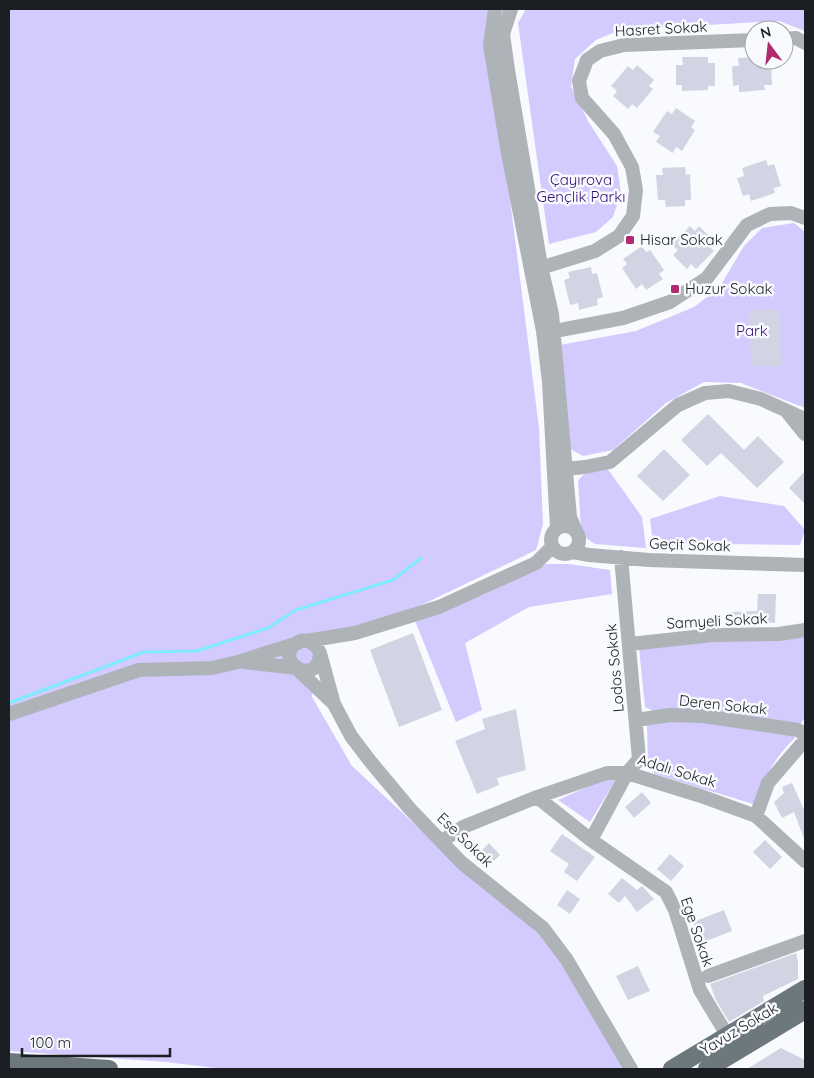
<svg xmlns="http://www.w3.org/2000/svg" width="814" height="1078" viewBox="0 0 814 1078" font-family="Quicksand,sans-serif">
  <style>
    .green { fill: #d3cafe }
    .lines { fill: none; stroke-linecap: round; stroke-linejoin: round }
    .stream { stroke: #81eafd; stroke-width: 3 }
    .building { fill: #d1d5e3 }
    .minor { stroke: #adb3b7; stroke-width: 14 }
    .major { stroke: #6d787e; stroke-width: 18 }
    .poi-dot { fill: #b02a6f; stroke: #f8fafd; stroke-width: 2 }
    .labels { text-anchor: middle; stroke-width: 5; stroke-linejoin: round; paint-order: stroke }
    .street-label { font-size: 15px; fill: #1b1f23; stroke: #f8fafd }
    .park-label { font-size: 15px; fill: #370d75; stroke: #f8fafd }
    .poi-label { font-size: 15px; fill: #1b1f23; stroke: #f8fafd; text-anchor: start }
  </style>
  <rect width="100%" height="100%" fill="#f8fafd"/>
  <!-- green -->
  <path class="green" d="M9,9H507L498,105L539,428L543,524L536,550L411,610L325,641L317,653L312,697L352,766L438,846L536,925L576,976L623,1069H224L166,1062L9,1051Z
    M526,9H805V31L779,21L620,30L596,40L575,59L571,86L588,121L617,166L621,193L613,217L596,232L549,244L518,23Z
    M794,223L805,232V408L741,383L704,382L666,403L613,450L583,456L569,448L560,345L636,331L694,307L719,288L744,246L762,228Z
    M607,468L642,517L646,548L595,544L586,538L581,529L578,481C585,470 596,470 607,468Z
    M720,496L784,506L805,530L800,545L653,543L650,519Z
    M546,564H569L610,570L612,594L529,607L465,643L482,710L456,722L415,621L485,594Z
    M805,637V717L801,723L789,725L653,711L645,707L639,648L712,640H776Z
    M672,718L792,733L795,738C775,756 764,779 753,804L655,774L648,766L647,723Z
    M607,778L615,781L590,822L558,800Z"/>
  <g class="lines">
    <!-- stream -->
    <path class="stream" d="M9,703L144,652L197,651L268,628L296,610L393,580L421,558"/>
  </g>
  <!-- building -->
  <path class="building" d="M682,57H708V63H715V86H708V90L682,91V85H676V65H683Z
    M754,57V60H764V63L771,62L772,85H764L765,90L739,92V85L733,86L732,66H739L738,58Z
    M637,65L654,80L649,86L653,89L637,108L632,104L628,109L613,96L617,91L611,86L628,66L633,70Z
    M676,108L695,121L691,127L695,130L682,151L676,147L673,153L656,142L660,136L653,132L667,111L672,114Z
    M766,160L768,166L774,164L781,186L774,188L775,193L751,201L749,194L743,196L737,178L744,176L742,168Z
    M685,167L686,175L690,174L691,200H685V206L666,207L665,200H658L656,175H663L662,168Z
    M690,226L695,231L699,226L715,242L710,247L714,251L696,269L691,264L687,269L673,255L678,250L672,245Z
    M642,246L646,252L650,250L664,270L659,274L663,279L646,290L642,284L636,289L622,268L627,264L623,259Z
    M591,267L592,274L597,273L603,297L597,299L598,305L579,310L578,303L570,305L564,280L570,278L568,272Z
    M749,310H780L781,366H751Z
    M708,414L744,450L758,436L784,462L757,488L721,453L707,466L681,440Z
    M664,449L690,475L663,501L637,476Z
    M805,471V504L789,488Z
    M758,594H776L775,623L744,621V623H730V612L757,611Z
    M413,633L442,710L399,727L370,650Z
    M516,709L526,770L497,778L499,785L477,794L455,741L485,729L482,719Z
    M792,783L805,812V841L794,812L782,818L774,802L784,793L782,787Z
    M642,792L651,803L634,818L625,807Z
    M562,834L595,857L577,881L564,872L569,864L550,851Z
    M765,840L782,857L770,869L753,852Z
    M489,843L500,855L489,866L478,854Z
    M670,854L684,866L671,881L657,869Z
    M622,878L637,890L642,886L654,899L637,912L625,896L619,903L608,894Z
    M567,890L580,899L570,914L557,905Z
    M724,910L732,931L701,943L693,922Z
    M796,953L798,962V979L763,996L764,1001L729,1022L716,1000L710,984Z
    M638,966L650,991L628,1000L616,976Z
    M781,1048L805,1060V1069H747Z"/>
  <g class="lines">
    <!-- minor -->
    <path class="minor" d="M495,9L490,45L507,148L543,331L549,382L557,528
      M511,9L503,34L508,70L541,266L552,314L570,517L575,529
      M784,39L796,38L805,43
      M534,270L595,251L619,236L633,216L636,190L632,167L614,134L582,98L579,81L587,60L600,51L624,45L754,40
      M547,331H555L623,318L670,302L707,278L747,225L770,214L791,213L805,218
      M788,413L805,434
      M565,469L585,467L610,462L678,405L705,393L729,391L761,399L805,419
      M551 540a14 14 0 1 1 28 0a14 14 0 1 1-28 0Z
      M573,552L589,555L649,560L805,565
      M306,641L355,633L439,607L536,563L552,547
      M630,644L713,635L779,634L805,630
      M320,653C319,688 273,663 295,644C305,636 316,643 320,653L334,704L351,736L370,761L410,809L462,863L543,928L567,960L631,1069
      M244,662L296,668L333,703
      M9,714L139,670L212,668L238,662L298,643
      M636,720L670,715L703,716L798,730L805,735
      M537,797L591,840L666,892L675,910L700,990L727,1035
      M756,816L768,783L805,740
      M591,840L627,773L639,759L621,557
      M442,841L463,827L537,797L607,773H627L701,796L756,816L805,861
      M708,976L805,941"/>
    <!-- major -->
    <path class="major" d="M9,1062L109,1069
      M672,1069L805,989
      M707,1069L805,1010"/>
  </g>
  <!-- markers -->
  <g class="poi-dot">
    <rect x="625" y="235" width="10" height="10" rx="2.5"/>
    <rect x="670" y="284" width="10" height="10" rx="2.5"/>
  </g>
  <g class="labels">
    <!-- street labels -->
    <g class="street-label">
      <text transform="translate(661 29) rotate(-3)" y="5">Hasret Sokak</text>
      <text transform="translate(690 545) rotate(2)" y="5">Geçit Sokak</text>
      <text transform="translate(717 621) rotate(-3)" y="5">Samyeli Sokak</text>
      <text transform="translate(615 668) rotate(-95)" y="5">Lodos Sokak</text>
      <text transform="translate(723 705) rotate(6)" y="5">Deren Sokak</text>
      <text transform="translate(677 771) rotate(17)" y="5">Adalı Sokak</text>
      <text transform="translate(465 840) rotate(44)" y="5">Ese Sokak</text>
      <text transform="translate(697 932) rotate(71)" y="5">Ege Sokak</text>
      <text transform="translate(739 1029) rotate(-31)" y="5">Yavuz Sokak</text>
    </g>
    <!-- park labels -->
    <g class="park-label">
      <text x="581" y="185">Çayırova<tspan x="581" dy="17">Gençlik Parkı</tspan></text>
      <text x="752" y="336">Park</text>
    </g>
    <!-- poi labels -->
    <g class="poi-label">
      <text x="640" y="245">Hisar Sokak</text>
      <text x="685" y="294">Huzur Sokak</text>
    </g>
  </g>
  <!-- border -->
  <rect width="814" height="1078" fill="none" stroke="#1b1f23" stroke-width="20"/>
  <!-- north arrow -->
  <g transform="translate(769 45) rotate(345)"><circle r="24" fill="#f8fafd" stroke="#a0a2a6"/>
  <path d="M0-4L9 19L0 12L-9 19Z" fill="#b02a6f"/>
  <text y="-8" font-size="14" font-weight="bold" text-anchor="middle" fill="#1b1f23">N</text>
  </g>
  <!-- scale -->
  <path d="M22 1048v8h148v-8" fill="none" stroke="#1b1f23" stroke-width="2.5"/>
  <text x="30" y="1048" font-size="15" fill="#1b1f23" stroke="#f8fafd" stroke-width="4" paint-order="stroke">100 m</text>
</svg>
